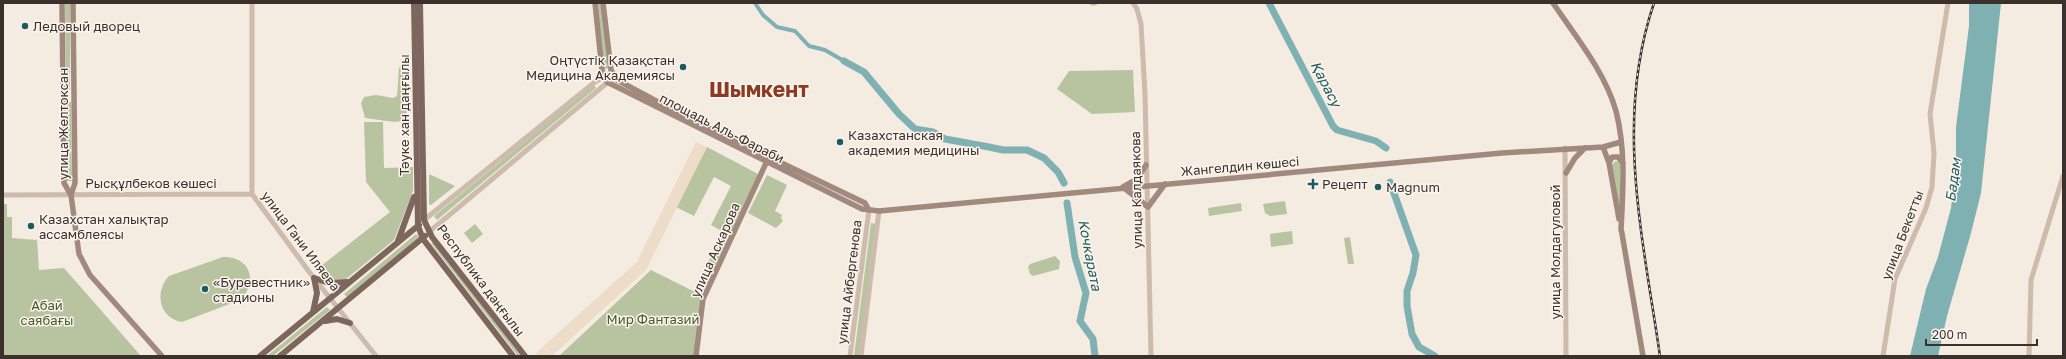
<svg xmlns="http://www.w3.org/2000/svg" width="2066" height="359" viewBox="0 0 2066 359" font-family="'Golos Text',sans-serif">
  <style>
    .green { fill: #b8c4a0 }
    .plaza { fill: #ecdcc8 }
    .water { fill: #7fb0b2 }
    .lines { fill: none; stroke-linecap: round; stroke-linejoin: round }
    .canal { stroke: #7fb0b2; stroke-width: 4 }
    .river { stroke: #7fb0b2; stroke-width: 7 }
    .tertiary { stroke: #cdbbac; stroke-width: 5 }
    .secondary { stroke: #a18a7d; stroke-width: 5.5 }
    .primary { stroke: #7d675c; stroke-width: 6 }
    .rail-casing { stroke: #3b302b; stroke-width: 2.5 }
    .rail { stroke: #fbf5ee; stroke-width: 1; stroke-dasharray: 3; stroke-linecap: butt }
    .poi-dot { fill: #1f5a5e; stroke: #fbf5ee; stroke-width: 1.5 }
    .labels { text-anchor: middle; stroke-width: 3; stroke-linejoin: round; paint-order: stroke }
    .poi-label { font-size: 13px; fill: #3b302b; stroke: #fbf5ee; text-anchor: start }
    .street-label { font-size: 13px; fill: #3b302b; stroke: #fbf5ee }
    .park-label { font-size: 13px; fill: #4a5a2e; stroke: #fbf5ee }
    .water-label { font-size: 14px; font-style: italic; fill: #1f5a5e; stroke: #fbf5ee }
    .town-label { font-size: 21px; font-weight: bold; fill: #8c3b22; stroke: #fbf5ee }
  </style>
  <rect width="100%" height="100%" fill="#f4ebe1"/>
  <!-- green -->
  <path class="green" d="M65,3H70V90H66Z
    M596,3H603L610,68L604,69Z
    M403,63L404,94L407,111L405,119L402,121L394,122L365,118L361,103L364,97L376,95L393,98L397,96L399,68Z
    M1133,70L1135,112L1092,114L1057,89L1069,71Z
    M594,85L596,88L437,220L434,216Z
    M67,102H71L72,181H67Z
    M364,122H383L384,168L413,167V191L394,240L346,279L331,280L321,266L390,212L366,182Z
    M707,147L760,175L701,295L694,356H559L651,270L693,291L724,232L711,225L731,186L714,177L694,216L676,207Z
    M1616,161L1620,162L1621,216L1611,165Z
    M429,174L455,186L431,205L429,204Z
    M767,175L787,185L775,211L782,215L781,218L783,221L776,228L748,213Z
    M1285,201L1287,214L1270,216L1265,213L1263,204Z
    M1241,203L1242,211L1209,216L1208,208Z
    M3,204H7V217H12V238L37,240L39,270L64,268L141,356H3Z
    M871,223L876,224L859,356H854Z
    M475,224L483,234L472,243L464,233Z
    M1292,231L1293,244L1271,247L1270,234Z
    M416,234L419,237L347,297L344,294Z
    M1350,237L1354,264H1348L1344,238Z
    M433,242L521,356H518L431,243Z
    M1055,256L1060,261L1059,269L1033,276L1030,274L1028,267L1030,264Z
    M223,257C250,256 259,282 240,300L182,322C159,318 154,292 169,276Z
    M327,307L330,310L273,356H267Z"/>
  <!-- plaza -->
  <path class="plaza" d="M696,142L707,147L646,270L552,356H539L536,353L637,262Z"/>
  <!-- water -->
  <path class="water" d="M1969,3H2001L1981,193L1971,233L1947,316L1938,356H1910L1926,289L1938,257L1951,208L1956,164V127L1969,26Z"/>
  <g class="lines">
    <!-- canal -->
    <path class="canal" d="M755,3L763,15L777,27L795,31L809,46L825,50L844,61"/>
    <!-- river -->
    <path class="river" d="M1269,3L1333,126L1337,130L1376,141L1386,148
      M844,61L864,72L899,114L915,129L933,132L945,139L989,147L1003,150H1027L1044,158L1058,172L1064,183
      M1390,182L1416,255L1413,273L1407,291V306L1412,334L1419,347L1435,356
      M1067,203L1075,257L1086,293L1080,321L1093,339L1095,356"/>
    <!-- tertiary -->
    <path class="tertiary" d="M252,3V194L310,273L376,356
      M1092,3H1095
      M1133,3L1137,9L1141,24L1145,94L1151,356
      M1565,148L1566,356
      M3,195L252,194
      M424,220L595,82L611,73
      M429,232L614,77
      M850,356L869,210
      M861,356L879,211
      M1883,356L1895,279L1926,208L1932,187L1934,153L1930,114L1948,3
      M2029,356L2031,280L2063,176"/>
    <!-- secondary -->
    <path class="secondary" d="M62,3L64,183L71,195L79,254L90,275L162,356
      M595,3L602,70L607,82L862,209L879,211L1502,153L1603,147L1621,142
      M603,3L611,70L617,80L690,119L865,203L869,210
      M1553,3C1576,37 1605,72 1616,111C1626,150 1623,191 1621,230
      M1603,147L1609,163L1619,219
      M1609,163L1612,157H1618L1623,163
      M1146,165L1137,179L1123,187L1148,207L1165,184
      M1566,173L1575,158L1585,148
      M71,195L75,183L73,3
      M1621,228L1643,356
      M696,356L703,299L767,161"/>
    <!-- primary -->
    <path class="primary" d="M414,3L418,226L423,239L513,356
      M420,3L424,220L432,237L525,356
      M398,241L414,197
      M314,278L329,283L347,282
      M313,312L317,293L314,278
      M325,321L337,319L350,323
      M260,356L419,225
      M280,356L425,236"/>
    <!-- rail casing -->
    <g class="rail-casing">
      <path id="rail" d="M1654,3C1614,120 1643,238 1660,356"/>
    </g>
    <!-- rail -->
    <use href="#rail" class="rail"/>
  </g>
  <!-- markers -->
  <g class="poi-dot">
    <circle cx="25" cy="26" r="4"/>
    <circle cx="683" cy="67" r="4"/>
    <circle cx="840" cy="142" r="4"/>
    <path d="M1311 178h4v4h4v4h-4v4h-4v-4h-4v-4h4z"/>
    <circle cx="1378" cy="187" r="4"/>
    <circle cx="31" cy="226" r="4"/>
    <circle cx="205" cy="289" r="4"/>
  </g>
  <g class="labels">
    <!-- poi labels -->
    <g class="poi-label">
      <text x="33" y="31">Ледовый дворец</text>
      <text x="675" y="65" text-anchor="end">Оңтүстік Қазақстан<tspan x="675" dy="15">Медицина Академиясы</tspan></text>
      <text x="848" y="140">Казахстанская<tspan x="848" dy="15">академия медицины</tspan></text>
      <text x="1322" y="189">Рецепт</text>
      <text x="1386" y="192">Magnum</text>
      <text x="39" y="224">Казахстан халықтар<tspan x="39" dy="15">ассамблеясы</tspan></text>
      <text x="213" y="287">«Буревестник»<tspan x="213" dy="15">стадионы</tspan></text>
    </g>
    <!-- street labels -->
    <g class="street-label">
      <text transform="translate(404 115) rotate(-90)" y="5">Тәуке хан даңғылы</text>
      <text transform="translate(63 124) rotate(-90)" y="5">улица Желтоксан</text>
      <text transform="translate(722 128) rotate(27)" y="5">площадь Аль-Фараби</text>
      <text transform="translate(1240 166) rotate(-5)" y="5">Жангелдин көшесі</text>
      <text x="151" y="188">Рысқұлбеков көшесі</text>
      <text transform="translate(1136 190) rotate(-91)" y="5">улица Калдаякова</text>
      <text transform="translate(1902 235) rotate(-69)" y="5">улица Бекетты</text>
      <text transform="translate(301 241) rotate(53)" y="5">улица Гани Иляева</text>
      <text transform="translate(715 250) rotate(-66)" y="5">улица Аскарова</text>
      <text transform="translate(1555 252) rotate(-90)" y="5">улица Молдагуловой</text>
      <text transform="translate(481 280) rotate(53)" y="5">Республика даңғылы</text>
      <text transform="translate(849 282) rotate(-83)" y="5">улица Айбергенова</text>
    </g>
    <!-- park labels -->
    <g class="park-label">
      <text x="47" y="310">Абай<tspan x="47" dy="15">саябағы</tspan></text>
      <text x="653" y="324">Мир Фантазий</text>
    </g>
    <!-- water labels -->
    <g class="water-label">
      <text transform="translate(1326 84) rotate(63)" y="5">Қарасу</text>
      <text transform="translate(1953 180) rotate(-82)" y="5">Бадам</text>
      <text transform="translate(1090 255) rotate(79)" y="5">Кочкарата</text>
    </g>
    <!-- town labels -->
    <g class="town-label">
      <text x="759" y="97">Шымкент</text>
    </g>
  </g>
  <!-- border -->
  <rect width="2066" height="359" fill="none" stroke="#3b302b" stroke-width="8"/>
  <!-- scale -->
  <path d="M1926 339v6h111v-6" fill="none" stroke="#3b302b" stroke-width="2"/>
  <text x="1932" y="339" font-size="12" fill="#3b302b" stroke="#fbf5ee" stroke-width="3" paint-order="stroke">200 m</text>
</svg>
